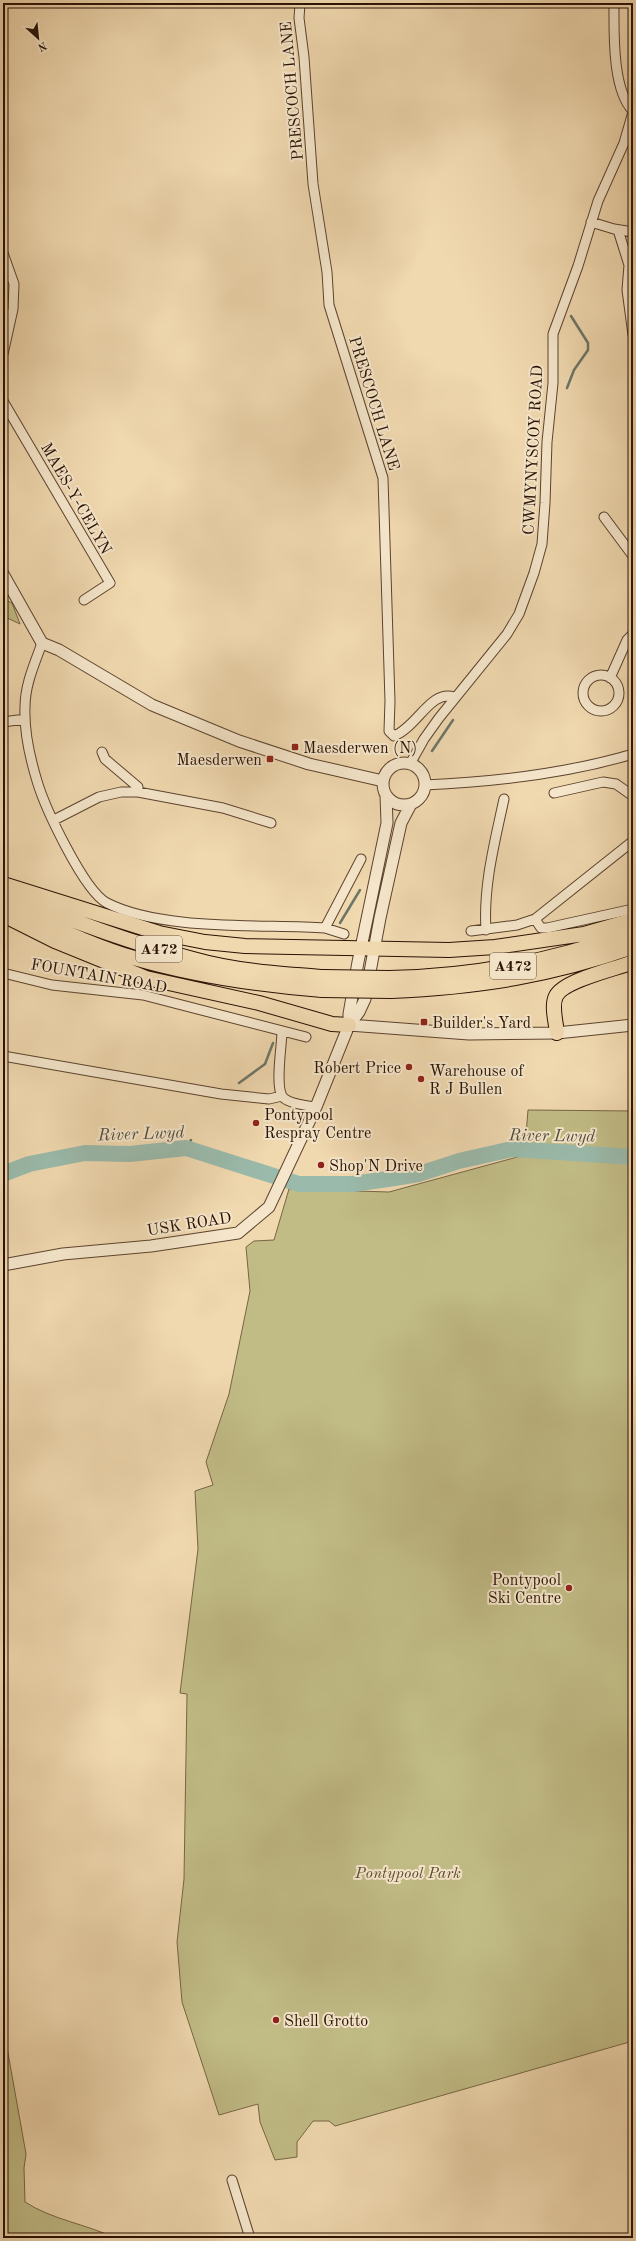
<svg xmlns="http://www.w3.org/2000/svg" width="636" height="2241" viewBox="0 0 636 2241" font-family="'Old Standard TT',serif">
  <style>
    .green { fill: #c1bc86; stroke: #766644 }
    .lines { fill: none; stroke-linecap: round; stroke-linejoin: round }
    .stream { stroke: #6d7668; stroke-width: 2.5 }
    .river { stroke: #9abaab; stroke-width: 16 }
    .minor-casing { stroke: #5c432e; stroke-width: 11 }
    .tertiary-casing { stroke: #5c432e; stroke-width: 13 }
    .primary-casing { stroke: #2a1103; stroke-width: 16 }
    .minor { stroke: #f5e6cb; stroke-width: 9 }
    .tertiary { stroke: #f5e6cb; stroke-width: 11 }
    .primary { stroke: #f0d8af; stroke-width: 14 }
    .primary-bridge-casing { stroke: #2a1103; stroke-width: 16; stroke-linecap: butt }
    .primary-bridge { stroke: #f0d8af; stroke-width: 14 }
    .poi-dot { fill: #8f2418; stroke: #f5e6cb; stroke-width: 1.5 }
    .labels { text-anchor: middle; stroke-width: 4; stroke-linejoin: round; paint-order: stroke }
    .shield { fill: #f5e6cb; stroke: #67513f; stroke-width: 1 }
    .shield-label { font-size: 15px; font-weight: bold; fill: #2a1103 }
    .street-label { font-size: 16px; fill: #2a1103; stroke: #f5e6cb }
    .poi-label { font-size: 16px; fill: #2a1103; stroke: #f5e6cb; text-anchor: start }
    .park-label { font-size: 16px; font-style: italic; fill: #5f4d31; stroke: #f5e6cb }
    .water-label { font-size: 17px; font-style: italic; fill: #514c3e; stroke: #f5e6cb }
  </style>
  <rect width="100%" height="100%" fill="#f0d8af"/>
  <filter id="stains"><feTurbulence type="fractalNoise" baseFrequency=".005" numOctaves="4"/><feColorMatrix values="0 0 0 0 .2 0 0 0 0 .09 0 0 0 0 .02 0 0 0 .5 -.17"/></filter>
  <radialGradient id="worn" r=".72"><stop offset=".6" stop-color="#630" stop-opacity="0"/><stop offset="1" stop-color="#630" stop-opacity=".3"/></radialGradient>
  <!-- green -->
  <path class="green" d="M3,599L12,603L20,624L3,616Z
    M528,1110L633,1111V2041L335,2126L329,2121H313L297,2142V2157L275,2160L260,2122L258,2104L219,2115L182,2002L177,1942L184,1879L187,1694L180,1693L198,1549L195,1491L213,1485L206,1462L229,1394L250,1291L246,1247L254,1241L274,1240L289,1189L389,1192L521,1156L526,1135Z
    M3,2025L26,2154L24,2168L25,2202C53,2220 86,2224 115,2238H3Z"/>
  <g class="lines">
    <!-- stream -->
    <path class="stream" d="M567,388L574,370L588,350V343L571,316
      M432,751L453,720
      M340,923L360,890
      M239,1083L265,1064L273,1043
      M186,1148L191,1140"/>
    <!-- river -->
    <path class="river" d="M3,1174L29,1164L85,1153L130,1154L186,1148L299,1184H353L388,1179L419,1174L459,1161L512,1149L633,1157"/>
    <!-- minor casing -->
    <g class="minor-casing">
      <path id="minor" d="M300,3L299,18L304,57L313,184L327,272L329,305L383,478L390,701L389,731L394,736C417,727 431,689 454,697
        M614,3C614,32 612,90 633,111
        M591,222L614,229L633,232
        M618,230L629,265L627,290L633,335
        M3,253L14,284L13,309L3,354
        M3,401L110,583L84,600
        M604,517L633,556
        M42,643C35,663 25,684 25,707C24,731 30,758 37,781C45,808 84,891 107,903C161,931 263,924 325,928L361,859
        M583 693a18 18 0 1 1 36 0a18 18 0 1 1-36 0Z
        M610,678L627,640L633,634
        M3,722L25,719
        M102,752L105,759L138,787V792
        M410,764L424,739L439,718L507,634L519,614L534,573L542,544L545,503L547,442L553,383V334L578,266L598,201L624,143L633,112
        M425,785C495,782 565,774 633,754
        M554,793L603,782L616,784L633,796
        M54,820L99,797L121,792H138L223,808L271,823
        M535,919L633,841
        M325,928L344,934
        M486,930C483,886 495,841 504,799
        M471,931L517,925L535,919L541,928H547L633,909
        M3,973L52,985L143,995L306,1037
        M282,1031C282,1045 275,1084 282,1096C286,1103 308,1106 316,1107
        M3,1056L221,1094L269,1099L282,1096
        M232,2180L250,2238"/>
    </g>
    <!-- tertiary casing -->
    <g class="tertiary-casing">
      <path id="tertiary" d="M3,574L42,643L59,650L152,705L239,741L309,764L383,781
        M383 784a21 21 0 1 1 42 0a21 21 0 1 1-42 0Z
        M349,1025L469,1034L557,1033L633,1025
        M349,1025V1014L358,962L387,823L386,795
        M3,1265L63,1254L151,1246L238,1233L269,1207L316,1107L349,1025L359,1012L365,999L380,918L401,823L411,804"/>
    </g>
    <!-- primary casing -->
    <g class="primary-casing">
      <path id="primary" d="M3,884L159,933L205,942L245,946L449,950L495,947L584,934L633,920
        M13,896C71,921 132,943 193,959C235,971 280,974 323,977
        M8,907C47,924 93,946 134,958C196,976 259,985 322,990
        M3,915L55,941L146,978L259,1003L332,1024L349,1025
        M389,978C477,976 550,961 633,933
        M391,991C479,987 550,976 633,947
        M557,1033C556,1022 551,1006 556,996C564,980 616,969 633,962"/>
    </g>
    <!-- minor -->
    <use href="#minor" class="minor"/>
    <!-- tertiary -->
    <use href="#tertiary" class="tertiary"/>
    <!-- primary -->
    <use href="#primary" class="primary"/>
    <!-- primary-bridge casing -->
    <g class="primary-bridge-casing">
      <path id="primary-bridge" d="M323,977L389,978
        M322,990L391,991"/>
    </g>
    <!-- primary-bridge -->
    <use href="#primary-bridge" class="primary-bridge"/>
  </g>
  <!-- markers -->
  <g class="poi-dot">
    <rect x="291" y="743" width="8" height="8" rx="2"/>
    <rect x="266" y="755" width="8" height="8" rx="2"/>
    <rect x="420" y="1018" width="8" height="8" rx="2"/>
    <circle cx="409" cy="1067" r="4"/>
    <circle cx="421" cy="1079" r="4"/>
    <circle cx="256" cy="1123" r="4"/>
    <circle cx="321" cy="1165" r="4"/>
    <circle cx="569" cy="1588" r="4"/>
    <circle cx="276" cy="2020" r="4"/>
  </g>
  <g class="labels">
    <!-- shield labels -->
    <g class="shield">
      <rect x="136" y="936" width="46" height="26" rx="3"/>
      <rect x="490" y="953" width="46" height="26" rx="3"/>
    </g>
    <g class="shield-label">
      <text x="159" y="954">A472</text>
      <text x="513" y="971">A472</text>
    </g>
    <!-- street labels -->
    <g class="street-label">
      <text transform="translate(291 91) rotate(-95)" y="6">PRESCOCH LANE</text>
      <text transform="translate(375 403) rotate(73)" y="6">PRESCOCH LANE</text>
      <text transform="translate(532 450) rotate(-87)" y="6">CWMYNYSCOY ROAD</text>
      <text transform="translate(77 498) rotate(60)" y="6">MAES-Y-CELYN</text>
      <text transform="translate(99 975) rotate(10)" y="6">FOUNTAIN ROAD</text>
      <text transform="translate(189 1223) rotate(-9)" y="6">USK ROAD</text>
    </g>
    <!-- poi labels -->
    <g class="poi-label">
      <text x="303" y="753">Maesderwen (N)</text>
      <text x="262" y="765" text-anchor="end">Maesderwen</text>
      <text x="432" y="1028">Builder's Yard</text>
      <text x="401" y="1073" text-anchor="end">Robert Price</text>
      <text x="429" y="1076">Warehouse of<tspan x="429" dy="18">R J Bullen</tspan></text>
      <text x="264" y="1120">Pontypool<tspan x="264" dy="18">Respray Centre</tspan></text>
      <text x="329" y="1171">Shop'N Drive</text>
      <text x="561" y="1585" text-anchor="end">Pontypool<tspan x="561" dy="18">Ski Centre</tspan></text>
      <text x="284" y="2026">Shell Grotto</text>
    </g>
    <!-- park labels -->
    <g class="park-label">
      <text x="408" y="1878">Pontypool Park</text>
    </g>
    <!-- water labels -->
    <g class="water-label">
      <text transform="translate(141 1133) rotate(-2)" y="6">River Lwyd</text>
      <text transform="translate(552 1135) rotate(1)" y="6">River Lwyd</text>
    </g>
  </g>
  <!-- margin -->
  <rect width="636" height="2241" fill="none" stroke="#f0d8af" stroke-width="16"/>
  <rect x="4" y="4" width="628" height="2233" fill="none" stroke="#2a1103" stroke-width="2"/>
  <rect x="8" y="8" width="620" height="2225" fill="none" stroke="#2a1103"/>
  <!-- north arrow -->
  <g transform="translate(38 38) rotate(153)" stroke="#f5e6cb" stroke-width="3" paint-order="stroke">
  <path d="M0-3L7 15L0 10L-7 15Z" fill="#2a1103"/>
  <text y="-6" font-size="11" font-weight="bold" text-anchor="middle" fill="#2a1103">N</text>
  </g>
  <rect width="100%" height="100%" filter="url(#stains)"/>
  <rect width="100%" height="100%" fill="url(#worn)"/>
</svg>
